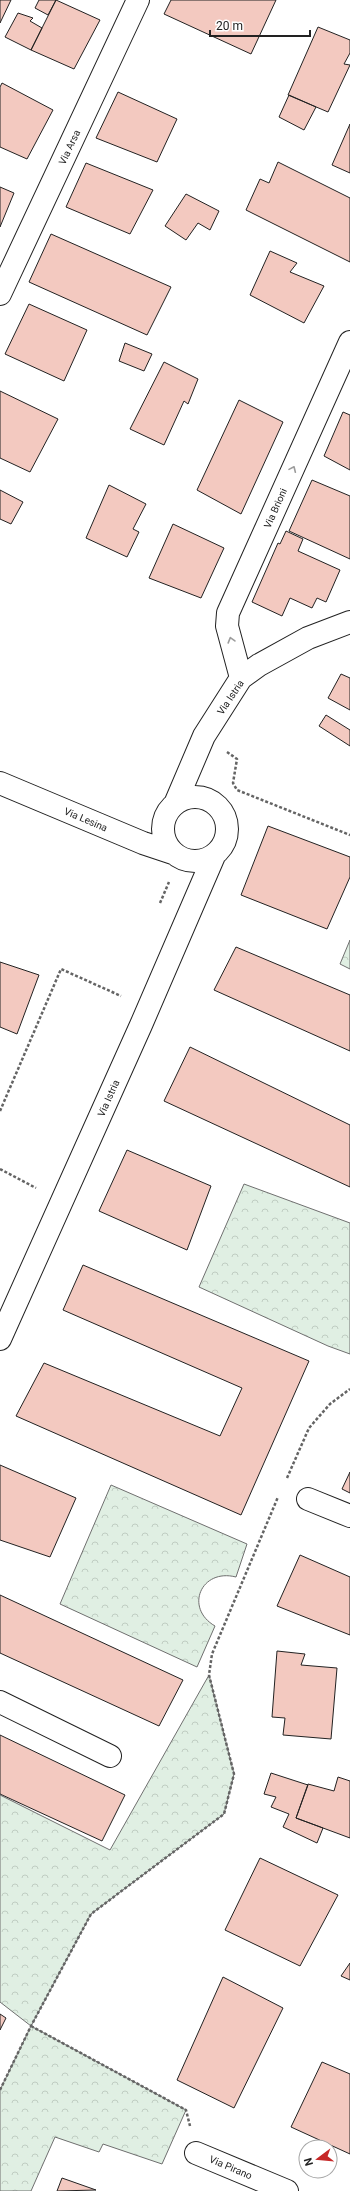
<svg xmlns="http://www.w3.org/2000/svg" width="350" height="2191" viewBox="0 0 350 2191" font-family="Roboto,sans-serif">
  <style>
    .park { fill: url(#park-crowns); stroke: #6f6f6f }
    .building { fill: #f3c9c0; stroke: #222 }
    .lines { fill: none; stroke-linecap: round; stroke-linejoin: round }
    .street-casing { stroke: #222; stroke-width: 24 }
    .path { stroke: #646464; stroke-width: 2.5; stroke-dasharray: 3 2; stroke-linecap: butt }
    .street { stroke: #fff; stroke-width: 22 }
    .oneway { stroke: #9c9c9c }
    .labels { text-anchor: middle; stroke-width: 3; stroke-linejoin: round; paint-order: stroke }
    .street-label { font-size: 10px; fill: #222; stroke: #fff }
  </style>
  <defs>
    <pattern id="park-crowns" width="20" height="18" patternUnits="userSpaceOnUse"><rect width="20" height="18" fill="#e0efe3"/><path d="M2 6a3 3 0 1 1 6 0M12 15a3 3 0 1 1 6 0" fill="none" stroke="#c0cdc2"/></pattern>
  </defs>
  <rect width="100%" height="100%" fill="#fff"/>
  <!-- park -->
  <path class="park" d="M350,940V969L340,964Z
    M244,1184L350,1223V1354L328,1346L199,1287Z
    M111,1485L247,1544L236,1577C201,1568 184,1608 215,1626L197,1667L60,1604Z
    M209,1675L234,1774L224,1814L91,1914L31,2026L186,2110L162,2164L103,2144L99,2152L55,2137L31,2191H0V2090L31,2026L0,2002V1795L110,1850Z"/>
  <!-- building -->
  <path class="building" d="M0,0H11L0,23Z
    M39,0H56L48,15L35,8Z
    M56,0L100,20L74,69L31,50Z
    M171,0H276L251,54L164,14Z
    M18,13L33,18L30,21L42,28L31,50L5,37Z
    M318,27L350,40V53L344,64L350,65L328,112L288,95Z
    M2,83L53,110L27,159L0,147V87Z
    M118,92L177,119L157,162L96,138Z
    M289,95L316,107L304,130L279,117Z
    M350,124V173L332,165Z
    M278,162L350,198V262L246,210L260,179L269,183Z
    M86,163L153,190L130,234L66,207Z
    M0,187L14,193L0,227Z
    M186,194L219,211L210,230L198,223L186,240L165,226Z
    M51,234L171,287L147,335L29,282Z
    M270,251L297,263L290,272L324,286L304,323L250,295Z
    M29,304L87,330L64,381L5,354Z
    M125,343L152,354L144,371L119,361Z
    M164,362L198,379L188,404L184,401L164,445L130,429Z
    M0,391L58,419L30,472L0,458Z
    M239,400L283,422L241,514L197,490Z
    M343,412L350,415V470L324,456Z
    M312,480L350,496V559L289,531Z
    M109,485L146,504L133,529L139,532L127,557L86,538Z
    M0,490L23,502L11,524L0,519Z
    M173,524L224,548L201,598L149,578Z
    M286,531L303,539L298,551L340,570L326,602L317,598L312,608L290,598L282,616L252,602L278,543L280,544Z
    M341,674L350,678V710L328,698Z
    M326,715L350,730V746L319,726Z
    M268,826L350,857V877L327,929L241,895Z
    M236,947L350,995V1051L214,990Z
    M0,962L39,975L17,1034L0,1027Z
    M190,1047L350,1125V1187L164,1101Z
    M127,1150L211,1186L187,1250L99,1211Z
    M83,1265L309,1361L241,1515L16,1416L44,1363L220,1436L242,1388L63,1310Z
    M0,1465L76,1498L50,1557L0,1540Z
    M350,1472V1493L342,1489Z
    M300,1555L350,1577V1635L277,1606Z
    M0,1595L183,1680L159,1726L0,1653Z
    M277,1651L305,1654L301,1665L337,1668L331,1739L283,1735L285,1718L272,1717Z
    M0,1735L125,1795L102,1841L0,1794Z
    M271,1773L308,1785L296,1818L323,1828L317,1843L283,1827L289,1814L271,1807L276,1797L264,1794Z
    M338,1777L350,1781V1838L296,1818L308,1784L334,1791Z
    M260,1858L338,1895L300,1966L225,1930Z
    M350,1963V1980L341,1976Z
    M223,1977L283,2008L234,2108L177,2080Z
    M0,2014L6,2018L0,2030Z
    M322,2062L350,2074V2154L291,2127Z
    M62,2178L96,2190L57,2191Z"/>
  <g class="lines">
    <!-- street casing -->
    <g class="street-casing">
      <path id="street" d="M0,294L138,0
        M241,678L227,626L228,613L350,342
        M0,783L143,843L173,853
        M163 829a32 32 0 1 1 64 0a32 32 0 1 1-64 0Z
        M175,804L204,736L241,678L259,665L308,638L350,622
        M0,1339L141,1025L214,856
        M308,1499L350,1516
        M0,1702L110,1756
        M196,2153L287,2191"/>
    </g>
    <!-- path -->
    <path class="path" d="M227,752L237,759L233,783L237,790L350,835
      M160,903L169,882
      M0,1111L61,969L121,996
      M0,1169L36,1188
      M287,1478L309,1428L330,1404L350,1389
      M31,2026L186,2110L190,2126
      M0,2090L31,2026L91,1914L224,1814L234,1774L209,1675L212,1654L278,1497"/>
    <!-- street -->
    <use href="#street" class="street"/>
  </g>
  <!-- one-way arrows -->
  <defs><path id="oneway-chevron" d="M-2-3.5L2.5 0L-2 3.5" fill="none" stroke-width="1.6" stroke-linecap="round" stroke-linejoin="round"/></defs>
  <g class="oneway">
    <use href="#oneway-chevron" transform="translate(293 469) rotate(-66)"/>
    <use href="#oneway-chevron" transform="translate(231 640) rotate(-106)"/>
  </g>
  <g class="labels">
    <!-- street labels -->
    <g class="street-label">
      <text transform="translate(69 147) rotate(-65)" y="4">Via Arsa</text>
      <text transform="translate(275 508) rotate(-66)" y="4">Via Brioni</text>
      <text transform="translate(230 697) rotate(-56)" y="4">Via Istria</text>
      <text transform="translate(86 819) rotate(23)" y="4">Via Lesina</text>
      <text transform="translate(108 1098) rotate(-66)" y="4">Via Istria</text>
      <text transform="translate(231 2167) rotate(23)" y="4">Via Pirano</text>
    </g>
  </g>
  <!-- north arrow -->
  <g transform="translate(318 2159) rotate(254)"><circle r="19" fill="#ffffff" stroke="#a7a7a7"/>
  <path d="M0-3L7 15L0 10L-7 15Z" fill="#c62828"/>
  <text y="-6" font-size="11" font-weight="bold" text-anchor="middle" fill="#222222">N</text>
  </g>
  <!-- scale -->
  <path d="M210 30v6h100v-6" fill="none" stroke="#222222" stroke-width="2"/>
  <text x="216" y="30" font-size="12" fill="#222222" stroke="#ffffff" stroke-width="3" paint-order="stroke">20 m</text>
</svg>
